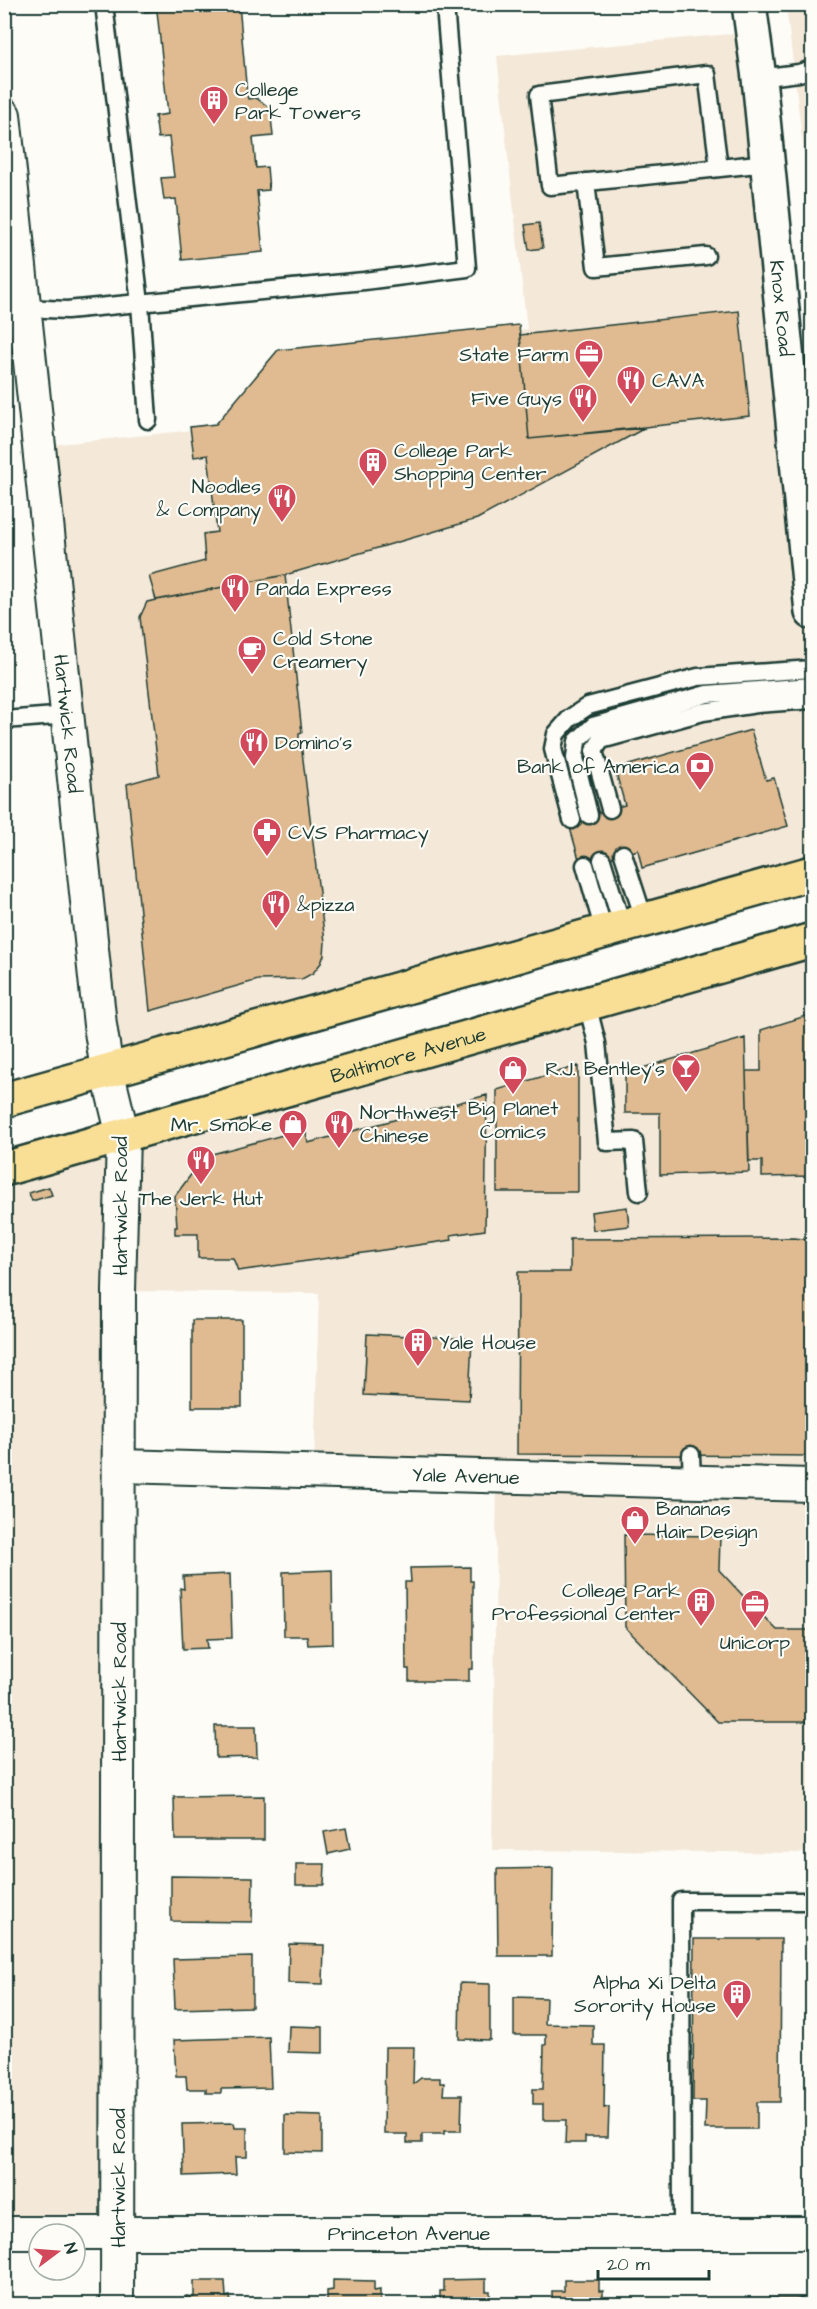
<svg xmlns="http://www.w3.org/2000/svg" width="817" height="2309" viewBox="0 0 817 2309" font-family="'Architects Daughter',sans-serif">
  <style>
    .built { fill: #f4e8d8 }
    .building { fill: #e0bb91; stroke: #1f3d34; stroke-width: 1.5 }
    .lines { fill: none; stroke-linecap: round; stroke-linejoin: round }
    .lane-casing { stroke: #1f3d34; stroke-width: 21 }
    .street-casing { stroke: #1f3d34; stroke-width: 36 }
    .secondary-casing { stroke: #1f3d34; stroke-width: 38 }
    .primary-casing { stroke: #1f3d34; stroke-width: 38 }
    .lane { stroke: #fdfcf7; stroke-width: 16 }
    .street { stroke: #fdfcf7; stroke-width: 32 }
    .secondary { stroke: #fdfcf7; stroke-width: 33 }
    .primary { stroke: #f9df96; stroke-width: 33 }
    .labels { text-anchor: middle; stroke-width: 4.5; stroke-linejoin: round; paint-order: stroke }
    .poi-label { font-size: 20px; fill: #1f3d34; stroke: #fdfcf7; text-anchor: start }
    .street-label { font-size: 20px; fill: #1f3d34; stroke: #fdfcf7 }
  </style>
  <rect width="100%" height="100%" fill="#fdfcf7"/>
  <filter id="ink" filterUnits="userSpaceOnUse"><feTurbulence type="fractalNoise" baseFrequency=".0167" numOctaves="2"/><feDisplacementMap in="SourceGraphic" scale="12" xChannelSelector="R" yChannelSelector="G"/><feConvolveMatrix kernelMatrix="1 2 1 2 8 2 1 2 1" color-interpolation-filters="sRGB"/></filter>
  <g filter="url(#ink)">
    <!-- built -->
    <path class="built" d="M786,5H812V152L804,155Z
      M752,32L812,607V873L107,1070L40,446L213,428L275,353L527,329L497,56Z
      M812,940V1853L492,1850L497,1476L314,1471L319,1293L120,1291L118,2233H5V1169Z"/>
    <!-- building -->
    <path class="building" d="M145,4H239L247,95L248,99L256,98L270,108L273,136L253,138L256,168L267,167L269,190L257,191L263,252L182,260L176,199L164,200L161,178L174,177L169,137L158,138L155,116L168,114L157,11L145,12Z
      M539,223L543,248L529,250L525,225Z
      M739,311L750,416L529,439L520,335Z
      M519,325L529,439L645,428L477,519L285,575L156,600L149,576L205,561L203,534L217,532L208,455L194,457L190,427L216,424L278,350Z
      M285,575L302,733L299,734V743H301L325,942L324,955L321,963L313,973L302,979L258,980L150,1011L127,784L159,775L140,617L147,602Z
      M751,730L766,780L774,778L788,826L642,868L638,850L581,866L568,821L625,805L615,769Z
      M812,1014V1176L762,1177V1161H749L746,1071H761V1030Z
      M745,1038L749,1172L660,1175V1113H625V1073Z
      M578,1066V1192H497V1090Z
      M487,1095L485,1230L451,1235L452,1240L238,1271L233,1258H198V1234H175V1227H177L175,1196L205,1156L305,1129L308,1143Z
      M49,1187L52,1195L32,1201L29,1193Z
      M627,1207L629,1226L593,1230L591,1212Z
      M794,1238L812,1240V1456L517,1454L518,1272H570V1239Z
      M192,1320H242V1407H192Z
      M367,1334L472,1339L469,1400L364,1395Z
      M624,1535L720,1536L719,1570L748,1601L777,1630H812V1722H718L625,1627Z
      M470,1567V1581H473V1669H469V1681H409V1669H406L405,1582H411L410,1568Z
      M332,1570L333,1644L308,1645L307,1636H284L283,1572Z
      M230,1574L232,1638L207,1639L208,1648L183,1649L180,1588L184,1589L183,1576Z
      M215,1726H256L257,1757L216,1758Z
      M264,1796V1840H175L174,1797Z
      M346,1828L350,1849L328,1854L324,1832Z
      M296,1864H325L324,1885H296Z
      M553,1868L552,1956H498L497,1869Z
      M171,1876L253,1877L252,1922L171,1921Z
      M694,1939H781L780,2102H757V2129H705L706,2101H693Z
      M289,1944L324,1945L323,1984L288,1983Z
      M252,1957V2007L175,2009L173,1959Z
      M460,1983L490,1984V2040L459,2039Z
      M514,1997L546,1998L545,2024L593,2025V2045H605L604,2108L609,2107L608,2137H585V2143H565L566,2120H543V2104H533V2089H543L544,2045H546V2035H514Z
      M289,2026L323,2027V2053L288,2052Z
      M269,2037L271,2088L221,2089V2093H206V2089H187L186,2076H176L174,2040Z
      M385,2047H414L413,2084L421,2078H440V2083H444L443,2095H462L461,2131H444V2134H422V2143H407V2134H384Z
      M285,2115L322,2116V2153L285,2152Z
      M234,2123L235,2128H247V2157H235L236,2174L184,2176L182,2124Z
      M486,2279V2291H490V2304H440V2291H444V2280Z
      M333,2280L374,2281V2291L380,2290V2304H327V2291L333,2290Z
      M564,2280H599V2291H603V2304H552V2291H564Z
      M194,2281H225L226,2297L230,2296L231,2304H186V2296L194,2297Z
      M752,2298H804V2304H752Z"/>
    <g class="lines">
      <!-- lane casing -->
      <g class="lane-casing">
        <path id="lane" d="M104,4L140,303L148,420
          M759,78L799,73L812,69
          M719,168L707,74L539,95L550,186L767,163
          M586,182L596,267L706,256
          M4,311L26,308L67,310L364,281L467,268L445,6L453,4
          M4,720L68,715
          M610,809L594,751L601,740L703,712L757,704L812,700
          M589,815L575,758L577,741L593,726L707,694L812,686
          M572,820L553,749L556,734L570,718L588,706L698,677L812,669
          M623,854L644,919
          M602,860L622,925
          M585,865L604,931
          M587,1004L597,1043L607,1142L634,1141L639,1192
          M691,1455L692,1482
          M682,2233L681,1901H812"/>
      </g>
      <!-- street casing -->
      <g class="street-casing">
        <g id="street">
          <path id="s1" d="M4,115L100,1025L107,1070L123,1136L119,1291L117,2304"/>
          <path id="s2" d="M120,1466L812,1485"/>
          <path id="s3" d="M4,2233H812"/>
        </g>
      </g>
      <!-- secondary casing -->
      <g class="secondary-casing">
        <g id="secondary">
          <path id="s4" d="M749,4L759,78L812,612"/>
        </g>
      </g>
      <!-- primary casing -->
      <g class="primary-casing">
        <g id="primary">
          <path d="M4,1100L812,873"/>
          <path id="s5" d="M4,1169L812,940"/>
        </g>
      </g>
      <!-- lane -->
      <use href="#lane" class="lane"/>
      <!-- street -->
      <use href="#street" class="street"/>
      <!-- secondary -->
      <use href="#secondary" class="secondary"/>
      <!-- primary -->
      <use href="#primary" class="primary"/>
    </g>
  </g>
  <!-- icons -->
  <defs>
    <g id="building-pin" transform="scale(1.5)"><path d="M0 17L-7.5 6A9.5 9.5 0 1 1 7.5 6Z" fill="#d1495b" stroke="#fdfcf7"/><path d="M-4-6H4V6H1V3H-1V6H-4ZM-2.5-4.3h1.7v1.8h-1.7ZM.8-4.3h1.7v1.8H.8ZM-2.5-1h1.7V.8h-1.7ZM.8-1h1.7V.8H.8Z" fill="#fff"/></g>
    <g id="office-pin" transform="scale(1.5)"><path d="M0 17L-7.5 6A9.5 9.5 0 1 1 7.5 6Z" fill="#d1495b" stroke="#fdfcf7"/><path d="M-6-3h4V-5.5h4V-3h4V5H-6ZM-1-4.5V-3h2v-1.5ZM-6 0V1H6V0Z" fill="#fff"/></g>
    <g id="restaurant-pin" transform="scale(1.5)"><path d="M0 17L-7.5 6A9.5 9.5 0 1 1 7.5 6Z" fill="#d1495b" stroke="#fdfcf7"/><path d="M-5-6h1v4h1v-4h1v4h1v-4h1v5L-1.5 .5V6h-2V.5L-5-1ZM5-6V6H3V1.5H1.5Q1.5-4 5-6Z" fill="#fff"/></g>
    <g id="cafe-pin" transform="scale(1.5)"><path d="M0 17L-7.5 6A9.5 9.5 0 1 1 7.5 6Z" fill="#d1495b" stroke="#fdfcf7"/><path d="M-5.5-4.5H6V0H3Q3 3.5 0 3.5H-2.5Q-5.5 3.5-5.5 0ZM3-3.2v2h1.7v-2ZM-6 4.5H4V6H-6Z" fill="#fff"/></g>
    <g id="bank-pin" transform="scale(1.5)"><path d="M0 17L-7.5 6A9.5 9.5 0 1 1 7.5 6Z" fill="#d1495b" stroke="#fdfcf7"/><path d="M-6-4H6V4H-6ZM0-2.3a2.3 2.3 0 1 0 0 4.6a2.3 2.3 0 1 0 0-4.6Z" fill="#fff"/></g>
    <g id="pharmacy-pin" transform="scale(1.5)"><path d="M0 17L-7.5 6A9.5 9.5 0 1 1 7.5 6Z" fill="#d1495b" stroke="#fdfcf7"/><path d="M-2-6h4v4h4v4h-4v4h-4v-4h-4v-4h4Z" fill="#fff"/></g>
    <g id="bar-pin" transform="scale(1.5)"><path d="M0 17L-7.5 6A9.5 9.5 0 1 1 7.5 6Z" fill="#d1495b" stroke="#fdfcf7"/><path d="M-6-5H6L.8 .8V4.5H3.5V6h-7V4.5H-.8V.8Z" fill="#fff"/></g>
    <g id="shop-pin" transform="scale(1.5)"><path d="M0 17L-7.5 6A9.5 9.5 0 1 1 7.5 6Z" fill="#d1495b" stroke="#fdfcf7"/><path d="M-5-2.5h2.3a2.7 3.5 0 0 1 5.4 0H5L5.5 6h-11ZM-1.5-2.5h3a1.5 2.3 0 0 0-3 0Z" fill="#fff"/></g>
  </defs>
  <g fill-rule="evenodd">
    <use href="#building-pin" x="214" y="100"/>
    <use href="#office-pin" x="589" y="354"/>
    <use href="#restaurant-pin" x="631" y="380"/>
    <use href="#restaurant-pin" x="583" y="398"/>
    <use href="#building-pin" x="373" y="462"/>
    <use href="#restaurant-pin" x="282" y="498"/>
    <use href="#restaurant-pin" x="235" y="588"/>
    <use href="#cafe-pin" x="252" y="650"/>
    <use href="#restaurant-pin" x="254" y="742"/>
    <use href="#bank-pin" x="700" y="766"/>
    <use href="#pharmacy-pin" x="267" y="832"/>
    <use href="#restaurant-pin" x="276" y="904"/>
    <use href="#bar-pin" x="686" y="1068"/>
    <use href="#shop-pin" x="513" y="1070"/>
    <use href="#shop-pin" x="293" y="1124"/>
    <use href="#restaurant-pin" x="339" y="1124"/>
    <use href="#restaurant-pin" x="201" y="1160"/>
    <use href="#building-pin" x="418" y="1342"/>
    <use href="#shop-pin" x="635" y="1520"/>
    <use href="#building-pin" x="701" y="1602"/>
    <use href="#office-pin" x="755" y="1604"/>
    <use href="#building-pin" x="737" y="1994"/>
  </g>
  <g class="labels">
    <!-- poi labels -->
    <g class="poi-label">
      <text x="235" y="96">College<tspan x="235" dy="23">Park Towers</tspan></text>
      <text x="568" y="361" text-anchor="end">State Farm</text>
      <text x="652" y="387">CAVA</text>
      <text x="562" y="405" text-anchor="end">Five Guys</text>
      <text x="394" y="457">College Park<tspan x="394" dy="23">Shopping Center</tspan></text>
      <text x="261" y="493" text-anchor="end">Noodles<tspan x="261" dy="23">&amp; Company</tspan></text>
      <text x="256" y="595">Panda Express</text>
      <text x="273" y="645">Cold Stone<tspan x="273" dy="23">Creamery</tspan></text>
      <text x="275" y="749">Domino's</text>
      <text x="679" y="773" text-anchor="end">Bank of America</text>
      <text x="288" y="839">CVS Pharmacy</text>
      <text x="297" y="911">&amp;pizza</text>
      <text x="665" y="1075" text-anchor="end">R.J. Bentley's</text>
      <text x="513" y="1115" text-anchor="middle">Big Planet<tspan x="513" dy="23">Comics</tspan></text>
      <text x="360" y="1119">Northwest<tspan x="360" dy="23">Chinese</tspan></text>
      <text x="272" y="1131" text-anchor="end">Mr. Smoke</text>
      <text x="201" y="1205" text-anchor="middle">The Jerk Hut</text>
      <text x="439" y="1349">Yale House</text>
      <text x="656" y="1515">Bananas<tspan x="656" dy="23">Hair Design</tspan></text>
      <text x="680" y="1597" text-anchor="end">College Park<tspan x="680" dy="23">Professional Center</tspan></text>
      <text x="755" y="1649" text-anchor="middle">Unicorp</text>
      <text x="716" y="1989" text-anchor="end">Alpha Xi Delta<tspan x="716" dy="23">Sorority House</tspan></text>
    </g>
    <!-- street labels -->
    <g class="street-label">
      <text dy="7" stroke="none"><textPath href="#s4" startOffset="306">Knox Road</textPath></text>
      <text dy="7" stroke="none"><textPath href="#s1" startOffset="612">Hartwick Road</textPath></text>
      <text dy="7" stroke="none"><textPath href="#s5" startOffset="420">Baltimore Avenue</textPath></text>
      <text transform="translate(120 1206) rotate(-90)" y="7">Hartwick Road</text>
      <text dy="7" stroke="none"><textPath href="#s2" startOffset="346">Yale Avenue</textPath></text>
      <text transform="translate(119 1692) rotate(-90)" y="7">Hartwick Road</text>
      <text transform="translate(118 2178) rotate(-90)" y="7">Hartwick Road</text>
      <text dy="7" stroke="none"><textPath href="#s3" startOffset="405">Princeton Avenue</textPath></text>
    </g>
  </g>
  <!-- margin -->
  <rect width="817" height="2309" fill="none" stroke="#fdfcf7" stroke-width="24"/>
  <rect x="12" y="12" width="793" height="2285" fill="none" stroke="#1f3d34" stroke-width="2" filter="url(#ink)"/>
  <!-- north arrow -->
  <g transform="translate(57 2252) rotate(74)"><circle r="28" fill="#fdfcf7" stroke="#a4b0a9" stroke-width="1.5"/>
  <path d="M0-4.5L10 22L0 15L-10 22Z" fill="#d1495b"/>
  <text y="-9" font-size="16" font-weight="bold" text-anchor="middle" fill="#1f3d34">N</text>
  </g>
  <!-- scale -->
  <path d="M598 2270v9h111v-9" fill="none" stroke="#1f3d34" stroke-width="3"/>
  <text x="607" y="2270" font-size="18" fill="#1f3d34" stroke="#fdfcf7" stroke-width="4.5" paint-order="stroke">20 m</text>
</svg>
